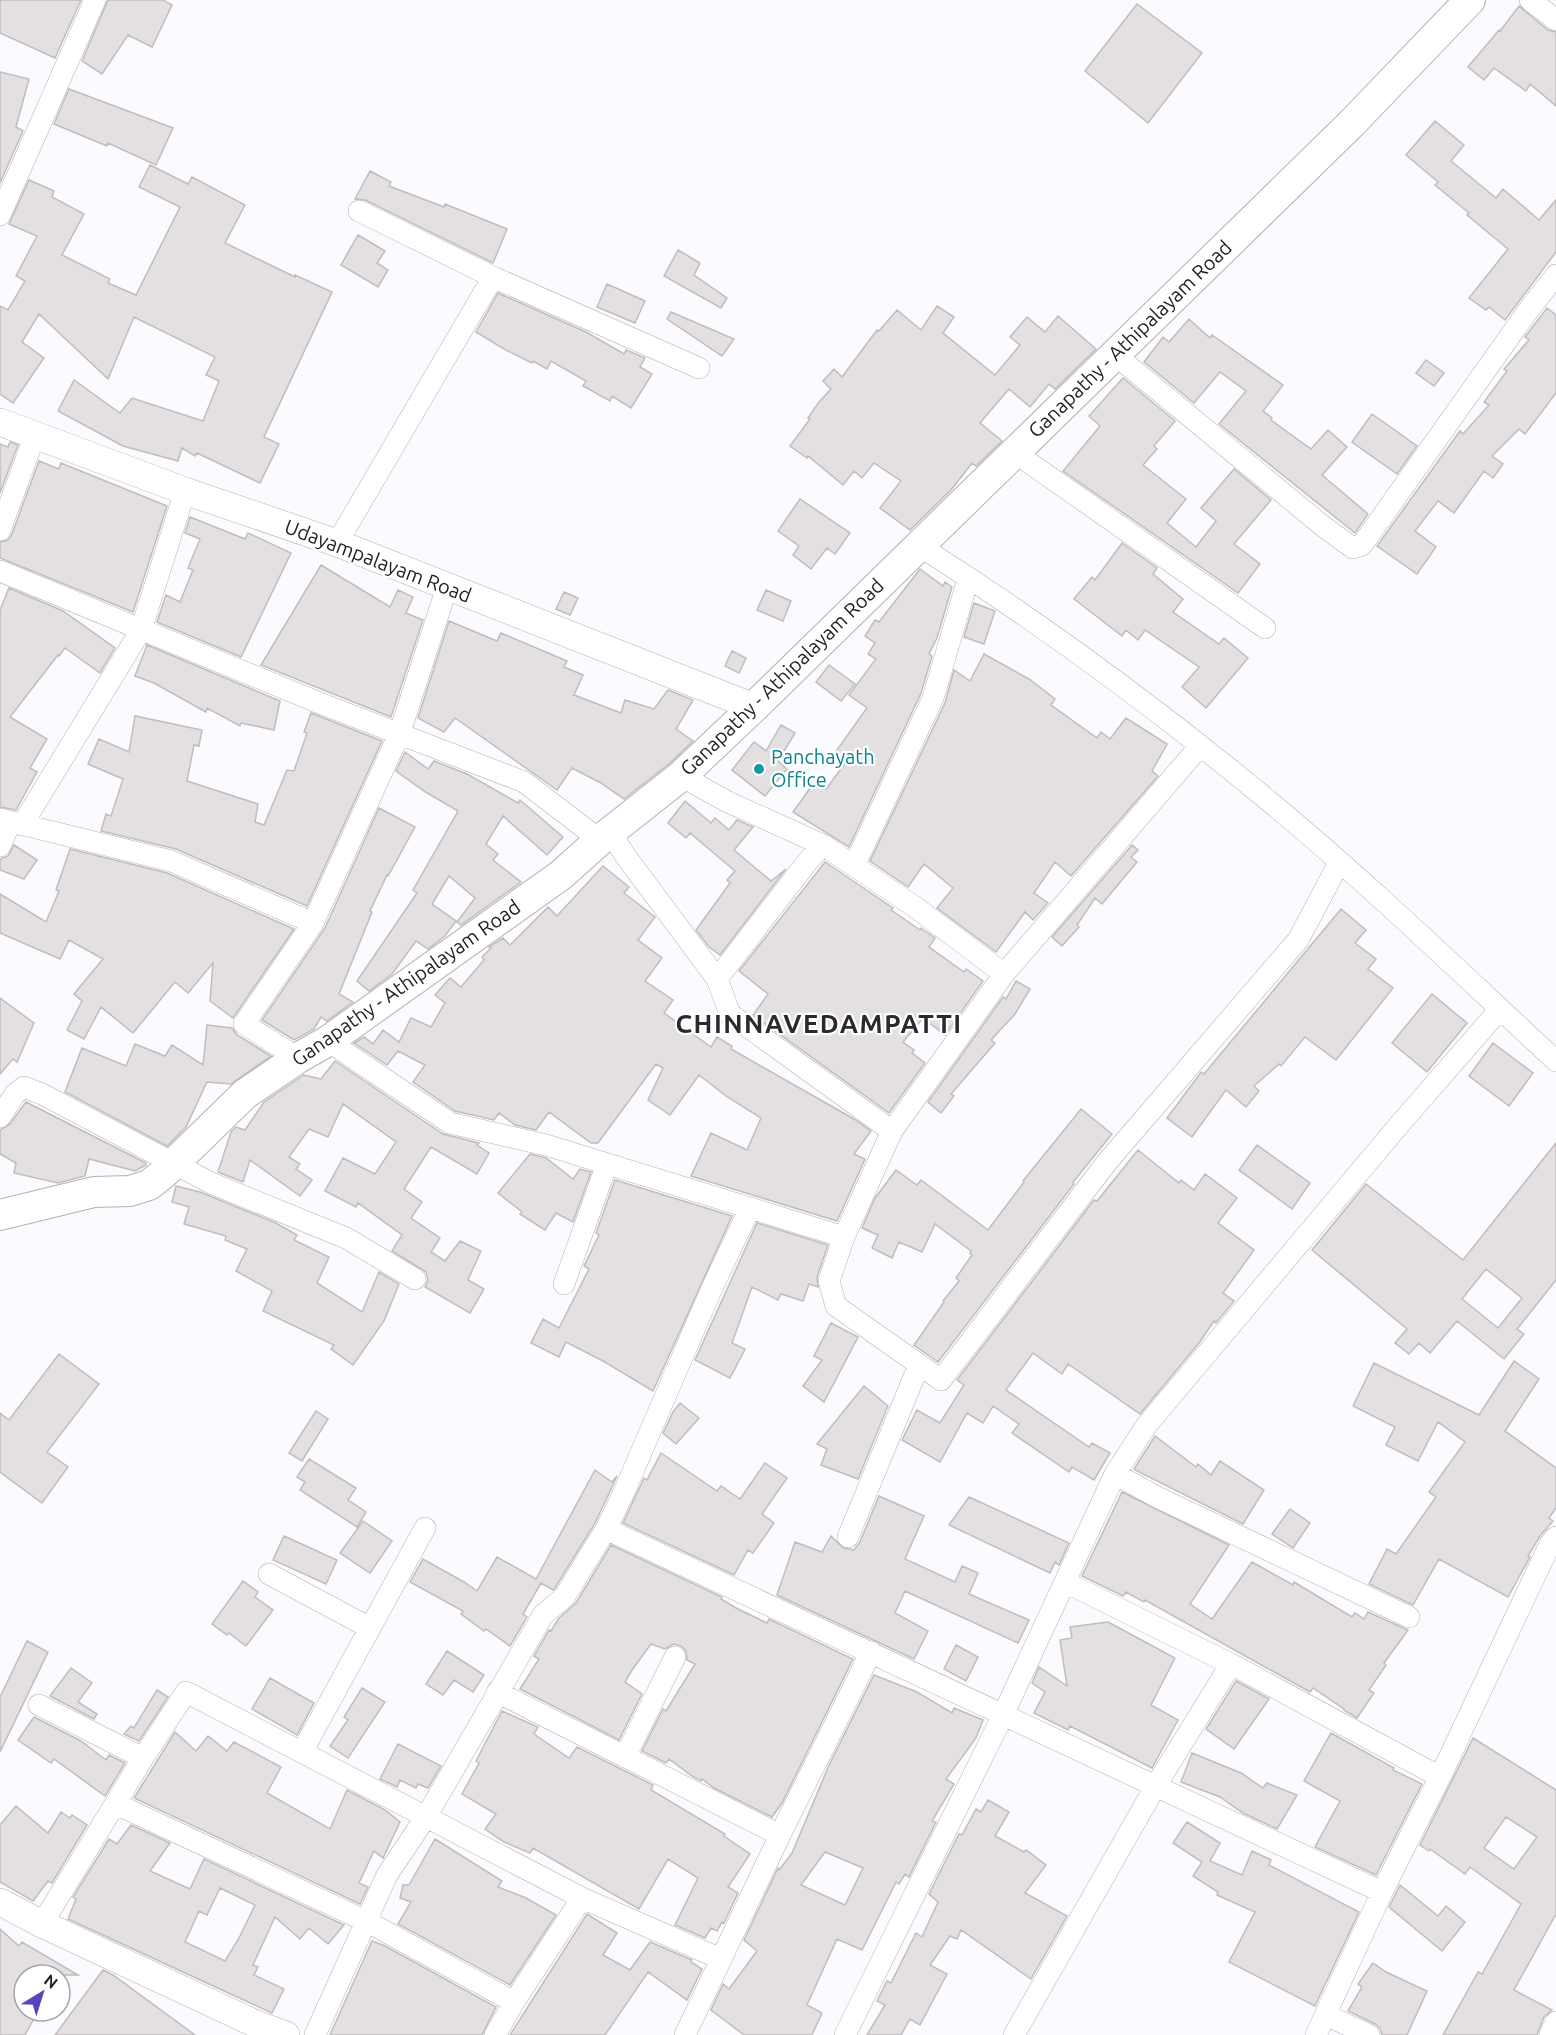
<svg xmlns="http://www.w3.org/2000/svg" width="1556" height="2035" viewBox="0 0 1556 2035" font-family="Ubuntu,sans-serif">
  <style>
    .building { fill: #e4dfe0; stroke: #c1bcbd; stroke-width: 1.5; fill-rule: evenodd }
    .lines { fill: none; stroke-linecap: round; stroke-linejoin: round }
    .minor-casing { stroke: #b2b0b5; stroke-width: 22 }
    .tertiary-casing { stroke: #b2b0b5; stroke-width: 28 }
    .secondary-casing { stroke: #b2b0b5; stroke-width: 32 }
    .minor { stroke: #fff; stroke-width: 21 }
    .tertiary { stroke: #fff; stroke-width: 27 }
    .secondary { stroke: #fff; stroke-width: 30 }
    .culture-dot { fill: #0f9aa8; stroke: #fff; stroke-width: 2 }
    .labels { text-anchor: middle; stroke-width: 4.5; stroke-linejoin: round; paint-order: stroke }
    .street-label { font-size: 20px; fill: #201f21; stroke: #fff }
    .culture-label { font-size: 20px; fill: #0d838f; stroke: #fff; text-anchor: start }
    .district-label { font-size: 26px; font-weight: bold; letter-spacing: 1.5px; fill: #2a292d; stroke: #fff }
  </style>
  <rect width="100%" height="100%" fill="#fbfafe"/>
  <!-- building -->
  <path class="building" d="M0,0H81L55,58L0,33Z
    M108,0H163L172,5L152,47L128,35L102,74L82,61Z
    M1137,4L1202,53L1148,123L1085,71Z
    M1519,6L1548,30L1556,32V106L1530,84L1526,91L1494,68L1484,80L1468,67L1499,30L1500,31Z
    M0,72L29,79L16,127L23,131L0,183Z
    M69,89L173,128L156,165L108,143L107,146L54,124Z
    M1435,121L1464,145L1451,161L1496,198L1503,189L1539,220L1556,200V252L1505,320L1489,307L1486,310L1469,298L1508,249L1467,215L1469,213L1435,185L1438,182L1406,155Z
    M150,165L188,184L192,177L245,205L225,243L295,277V275L332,292L264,437L279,444L260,483L197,453L195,456L182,448L178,461L123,446L58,411L74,380L120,413L132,398L203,421L219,381L206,375L215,357L134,317L108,379L39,314L22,342L44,358L13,403L0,394V306L8,310L25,281L16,276L37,236L9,224L29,180L54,191L52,197L84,214L62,255L110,279L108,283L136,295L180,207L139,187Z
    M370,171L391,182L389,186L444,207L445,204L507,229L493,263L365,200L355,199Z
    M358,235L385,251L377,263L388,270L378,287L341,265Z
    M678,250L700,263L694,275L727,298L721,308L664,276Z
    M607,284L645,301L635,323L597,307Z
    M498,293L586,332L624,354L626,350L645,358L640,367L652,374L631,408L612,396L610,401L583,386L586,381L551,361L547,369L533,361L532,363L504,349L476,332Z
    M937,306L954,317L943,333L995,375L1020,345L1010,337L1027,317L1045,332L1058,316L1096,349L1055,389L1049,384L1030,407L1009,389L980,423L1002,441L976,466L972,463L951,490L910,530L880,508L901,481L874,463L862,478L854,471L843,485L808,456L807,458L790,446L810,419L808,418L819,402L831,389L823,381L834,369L842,377L877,330L879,331L897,310L921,330Z
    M1547,308L1556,315V393L1525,434L1519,429L1492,456L1503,464L1493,478L1484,471L1454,513L1438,501L1415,531L1436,547L1417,574L1377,546L1460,431L1463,434L1489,405L1484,402L1507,371L1504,369L1529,340L1525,337Z
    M671,312L734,339L722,356L667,319Z
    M1189,319L1210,338L1212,335L1283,385L1263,411L1272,418L1271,420L1311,449L1328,430L1347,447L1322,475L1368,514L1355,533L1219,424L1246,391L1220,372L1194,403L1144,362L1163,337L1169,342Z
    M1426,360L1444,373L1434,386L1416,373Z
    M1123,378L1175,421L1154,446L1157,449L1143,465L1186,499L1167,523L1196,547L1216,521L1201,508L1234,469L1271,500L1234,544L1260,564L1238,593L1063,471L1100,426L1089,416Z
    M1372,414L1417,446L1397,474L1352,442Z
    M10,442L18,445L0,493V444L8,447Z
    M39,461L59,469L61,463L167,506L133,612L0,558V542L8,540L12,534Z
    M800,499L850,533L835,554L827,548L811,569L793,555L799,546L778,531Z
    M190,517L245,539L248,533L291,553L241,657L157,622L166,595L180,602L193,570L188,568L200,539L185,533Z
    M1122,543L1157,568L1153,574L1183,599L1173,612L1219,644L1224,638L1248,658L1206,708L1182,687L1199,667L1145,630L1138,640L1126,630L1122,636L1074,599L1092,577L1095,580Z
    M321,565L390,607L398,590L413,597L406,613L423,620L391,717L261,665Z
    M920,569L943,586L945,582L952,587L937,638L929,654L932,656L921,693L849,847L793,812L813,784H819L826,789L846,762L834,754L867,708L849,695L876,659L868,654L875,643L865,636L875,620L879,622Z
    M9,588L63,611L115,648L100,673L65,648L59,656L58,655L10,717L47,739L30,768L37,772L16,810L0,807V610Z
    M766,590L791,601L783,621L757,610Z
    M564,592L578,598L570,615L556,609Z
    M974,603L995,611L984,644L964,637Z
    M449,621L497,641L501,633L567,661L564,667L583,675L574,695L621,713L625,700L654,709L668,690L693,700L676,729L693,741L670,763L624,799L601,783L572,768L557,790L455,718L444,732L418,718Z
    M147,645L280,701L274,730L241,723L240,726L207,708L206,712L154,683L135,676Z
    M732,651L746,658L739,673L725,666Z
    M984,654L1029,679L1055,699L1051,705L1097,738L1101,732L1110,739L1126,718L1167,744L1152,771L1158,776L1071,876L1055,862L1034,893L1048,903L1033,920L1025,912L996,952L937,908L953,888L924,864L908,887L870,861L945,703L954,670L970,681Z
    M829,665L855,684L841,701L816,682Z
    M311,713L382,741L307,906L176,849L101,831L106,814L111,816L123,779L88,764L99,739L129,752L135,716L202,730L199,746L194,745L187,781L258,804L255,822L264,825L287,770L294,771L307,733L304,732Z
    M781,725L795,733L778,761L787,769L765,796L732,770L754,742L766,751Z
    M405,752L428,769L434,761L467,774L518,803L520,800L563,837L547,855L503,816L486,844L498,854L493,860L521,882L461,925L457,922L475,898L449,876L432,904L456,921L445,936L428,949L416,941L392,974L369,991L357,981L417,893L413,890L458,811L424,791L396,771Z
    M685,801L711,823L715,818L729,830L737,820L753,827L734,850L771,881L786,869L720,955L709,947L696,930L730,883L727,880L735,871L690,833L686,838L668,823Z
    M379,808L415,827L388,876L387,875L370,911L372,912L339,994L353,1002L327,1021L321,1017L314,1029L294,1040L262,1020L325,928Z
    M14,845L37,860L24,879L0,870V859L8,856Z
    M1132,845L1138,850L1131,857L1137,862L1102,904L1095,898L1077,925L1079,927L1062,946L1052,937Z
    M70,849L167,873L294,929L233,1018L210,1001L213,963L188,993L175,982L133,1033L101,1007L84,1039L67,1030L82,1001L74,994L103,959L69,940L60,959L0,933V894L46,922L59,891L56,890Z
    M825,862L893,908L891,910L920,930L921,928L935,938L929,947L964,972L966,969L983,981L945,1035L923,1018L903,1042L914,1050L912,1053L925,1063L889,1113L753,1015L768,994L739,971Z
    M603,866L629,887L624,893L655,917L638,940L662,958L645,981L673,1000L664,1013L711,1047L717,1037L732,1046L731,1049L854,1119L871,1131L854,1154L865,1159L837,1221L691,1176L711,1133L747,1150L761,1118L726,1096L699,1075L670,1115L648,1100L663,1068L656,1064L598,1143H591L549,1112L536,1130L515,1125L499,1113L494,1120L455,1111L413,1082L425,1065L398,1051L387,1065L354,1043L364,1037L373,1044L383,1030L399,1042L411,1018L431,1027L445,1003L435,995L450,978L461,987L484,960L482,957L491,948L489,947L503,938L510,945L548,907L557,916Z
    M1341,909L1366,930L1355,943L1376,959L1368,969L1393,988L1336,1060L1305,1037L1281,1066L1279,1064L1254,1086L1259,1091L1246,1107L1226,1090L1192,1137L1167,1118L1199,1075L1201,1072L1204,1074Z
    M1016,981L1030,989L1015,1014L991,1040L995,1043L951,1094L954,1096L941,1113L928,1102L1003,997L1006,999Z
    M1432,994L1467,1023L1427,1072L1392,1043Z
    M0,998L34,1023L17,1062L13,1059L0,1074Z
    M207,1025L232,1028L237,1035L271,1056L231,1084L207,1082L186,1127L167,1146L65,1092L82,1048L126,1066L135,1044L165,1056L172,1045L203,1065Z
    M1493,1043L1533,1073L1509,1106L1469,1076Z
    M335,1061L443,1134L479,1143L477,1145L489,1153L477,1174L431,1147L404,1189L422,1202L411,1218L440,1238L431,1252L445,1261L460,1241L481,1251L468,1280L484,1289L470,1313L425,1287L428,1280L426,1272L392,1251L402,1235L358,1203L356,1207L325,1191L343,1158L375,1174L396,1142L343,1104L328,1137L309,1129L289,1157L300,1164L296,1169L312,1180L300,1196L250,1160L243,1182L218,1172L231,1132L236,1127L245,1130L264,1102L304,1075L321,1079Z
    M26,1102L146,1163V1165L135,1171L89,1159L85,1176L58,1183L14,1173L16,1163L0,1154V1130L10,1124Z
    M1081,1109L1112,1134L1073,1182L1074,1184L938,1362L914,1345L944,1302L943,1301L959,1281L956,1278L972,1255L970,1253L971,1251L935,1224L922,1252L899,1242L892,1258L872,1248L878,1235L862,1228L875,1198L896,1170L917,1185L921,1180L988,1230L1024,1182L1023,1181Z
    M1556,1143V1280L1517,1329L1524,1334L1504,1359L1457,1321L1430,1353L1419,1343L1409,1354L1395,1343L1407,1329L1312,1250L1366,1184L1463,1260ZM1486,1269L1522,1298L1498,1328L1462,1299Z
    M1257,1145L1310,1183L1292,1209L1239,1170Z
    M1138,1150L1179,1183L1181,1180L1194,1190L1205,1174L1237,1198L1218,1223L1254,1250L1223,1293L1234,1301L1216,1323L1214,1321L1199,1343L1140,1414L1068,1364L1062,1374L1033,1353L1006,1390L1089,1447L1092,1443L1110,1453L1094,1480L1072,1467L1069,1472L1012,1433L1019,1424L993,1406L983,1423L967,1413L940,1462L902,1440L917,1410L940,1423L964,1385L957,1380L1094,1200L1097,1201Z
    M530,1154L546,1158L573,1179L580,1169L591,1172L573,1222L556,1213L545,1230L520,1214L522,1212L498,1193Z
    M615,1180L732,1216L653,1391L603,1361L566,1342L559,1357L531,1343L543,1319L559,1328L589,1269L584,1266L599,1235L596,1233Z
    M176,1186L200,1192L276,1223L297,1235L294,1240L329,1257L317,1283L362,1312L379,1272L399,1284L384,1321L353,1365L331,1349L334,1345L263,1311L272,1291L236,1271L247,1249L225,1240L226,1236L184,1224L189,1207L172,1202Z
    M757,1223L828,1245L817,1277L818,1287L809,1284L803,1301L781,1294L778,1300L752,1287L732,1343L745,1349L730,1378L695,1360Z
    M831,1323L858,1337L824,1402L803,1386L822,1360L814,1356Z
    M59,1354L99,1384L47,1452L68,1467L42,1503L0,1472V1413L9,1420Z
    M1514,1361L1539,1379L1505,1431L1556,1468V1508L1549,1518L1553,1521L1540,1536L1528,1556L1530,1557L1508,1597L1439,1559L1413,1605L1369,1584L1387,1549L1396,1554L1436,1497L1429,1492L1465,1442L1438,1422L1418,1461L1386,1445L1395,1427L1353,1406L1374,1363L1479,1415Z
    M864,1386L888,1406L858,1479L821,1465L827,1449L817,1444Z
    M680,1403L699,1418L676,1444L663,1433L673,1412Z
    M316,1411L328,1419L302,1461L289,1453Z
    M1155,1436L1196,1467L1198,1464L1211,1475L1220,1461L1264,1490L1243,1524L1135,1470L1134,1469Z
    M661,1453L717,1491L721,1486L740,1499L765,1463L787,1478L762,1514L774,1523L753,1553L748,1550L734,1575L623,1523L644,1478L647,1480Z
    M309,1459L356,1488L348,1500L366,1512L357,1527L300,1490L305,1482L297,1477Z
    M595,1470L612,1482L617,1476L612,1487L595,1523L555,1588L553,1590L541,1583L523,1614L527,1617L510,1646L486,1629L484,1631L461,1614L463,1611L410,1582L423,1559L464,1582L477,1591L497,1557L536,1579Z
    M1122,1492L1229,1545L1190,1604L1212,1619L1252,1562L1293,1585L1294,1582L1352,1617L1355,1613L1364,1619L1368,1612L1408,1630L1384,1663L1386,1665L1369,1690L1374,1693L1357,1718L1344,1710V1709L1313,1688L1310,1692L1145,1600L1144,1602L1126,1592L1123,1596L1082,1576Z
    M879,1496L924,1516L905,1559L955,1582L962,1566L978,1573L969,1594L1029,1620L1018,1643L905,1591L895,1613L928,1631L914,1659L777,1595L795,1542L822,1552L831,1536L843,1548L854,1550L860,1542Z
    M969,1497L1069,1543L1059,1565L1055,1562L1050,1573L949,1525Z
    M1290,1509L1310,1523L1293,1548L1272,1534Z
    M363,1521L392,1541L370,1573L340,1553Z
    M284,1536L337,1560L326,1584L273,1560Z
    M611,1545L722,1597L721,1599L736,1608L767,1623L769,1619L853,1659L782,1803L772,1817L714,1788L702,1779L701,1781L692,1776L669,1759L666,1763L642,1751L663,1709L666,1711L695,1664L687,1660L686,1651L681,1646L674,1644L665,1649L651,1644L632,1670L625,1682L642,1694L619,1740L520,1689L539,1659L534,1656L549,1630L551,1631L559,1618L576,1603Z
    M243,1581L258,1592L255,1597L273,1610L246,1646L229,1633L227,1635L212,1624Z
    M1108,1622L1175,1658L1151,1705L1178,1720L1152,1768L1070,1726L1068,1730L1034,1713L1045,1692L1032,1683L1039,1667L1067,1686L1060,1640L1072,1638L1070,1627Z
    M27,1641L48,1652L0,1752V1697Z
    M956,1645L978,1657L966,1681L944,1669Z
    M447,1651L484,1675L473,1692L454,1680L443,1695L426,1684Z
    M71,1668L92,1683L78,1702L97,1714L94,1719L50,1696Z
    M874,1675L917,1692L952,1713L954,1708L983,1720L976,1738L946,1779L954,1784L932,1821L936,1822L909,1877L905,1874L899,1884L896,1882L862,1950L837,1939L807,2005L822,2013L812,2035H744L711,2010L723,1984L729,1989L757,1951L744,1940L778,1868L780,1869L792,1853L830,1763ZM825,1852L863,1868L845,1905L801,1885Z
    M270,1678L314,1703L297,1735L252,1709Z
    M1236,1681L1269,1699L1234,1749L1206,1729Z
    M362,1688L385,1702L348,1758L330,1746L348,1720L344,1717Z
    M157,1690L168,1697L139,1741L124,1734L131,1726L134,1728Z
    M502,1711L538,1727L534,1734L569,1758L577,1747L653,1785L651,1790L725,1834L724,1836L750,1854L728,1887L738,1893L724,1923L722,1922L717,1931L711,1928L705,1938L675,1925L698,1878L668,1859L639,1909L533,1848L530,1853L504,1842L485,1829L496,1814L462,1794L479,1763L476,1761Z
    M34,1717L81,1741L106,1760L109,1755L125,1763L105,1796L54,1759L51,1763L18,1740Z
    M175,1732L196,1751L208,1736L227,1751L234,1742L281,1767L267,1793L330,1829L347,1790L385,1810L400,1822L383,1858L374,1851L359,1883L368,1887L360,1904L134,1798Z
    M1331,1733L1394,1768L1393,1770L1422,1784L1376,1875L1315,1847L1340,1801L1304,1781Z
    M1473,1738L1556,1790V1914L1514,1990L1552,2010L1544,2017L1537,2035H1443L1478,1972L1482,1974L1521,1904L1470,1867L1465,1874L1430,1849L1429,1851L1420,1845ZM1506,1817L1537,1837L1514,1869L1484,1848Z
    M398,1744L441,1766L428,1788L418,1784L416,1788L400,1780L397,1787L380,1779Z
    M1192,1753L1241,1773L1263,1788L1267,1783L1297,1795L1277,1829L1243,1813L1220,1797L1181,1782Z
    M988,1800L1009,1812L995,1836L1024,1852L1026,1850L1046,1865L1025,1893L1067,1916L1031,1979L961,1930L957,1939L950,1936L930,1965L947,1974L920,2025L910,2019L901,2035H867L885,2005L877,2001L887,1981L891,1983L916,1933L922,1937L938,1902L929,1894L959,1834L962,1835L976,1809L981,1812Z
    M16,1806L48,1833L61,1812L70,1818L72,1815L87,1825L52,1883L48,1881L33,1901L0,1882V1825Z
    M1187,1822L1220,1843L1210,1861L1242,1875L1252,1851L1271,1860L1269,1865L1359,1912L1315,2006L1229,1962L1255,1912L1217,1895L1218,1892L1193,1876L1202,1862L1173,1843Z
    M131,1825L170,1843L150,1871L190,1889L204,1859L344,1925L328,1944L309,1928L300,1939L275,1917L253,1965L258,1967L254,1975L284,1989L272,2013L68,1919L76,1899L73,1897L109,1839L117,1844ZM220,1888L255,1905L239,1938L225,1961L185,1942L199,1911L207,1915Z
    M435,1839L502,1881L498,1887L526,1898L556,1915L510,1985L398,1924L411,1902L400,1898L403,1885H409Z
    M1400,1885L1438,1916L1446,1906L1465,1922L1442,1951L1389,1907Z
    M587,1914L617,1933L603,1955L630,1970L650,1942L692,1960L691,1962L702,1969L687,2000L648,1972L605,2035H510Z
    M0,1929L19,1946L22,1942L78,1975H24V2011H38L25,2035H0Z
    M372,1941L385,1946L496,2007L482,2035H330Z
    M1373,1963L1386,1972L1427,1991L1407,2035H1382L1380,2028L1375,2024L1348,2011L1362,1987L1358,1984Z
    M103,1970L113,1975L195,2035H55Z"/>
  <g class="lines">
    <!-- minor casing -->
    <g class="minor-casing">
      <path id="minor" d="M1530,0L1556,20
        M359,211L493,277
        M0,215L95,0
        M1114,354L1324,527L1353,548L1362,545L1527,312L1556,275
        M1014,452L1265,628
        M0,530L35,435
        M337,543L493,277L699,368
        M918,545C1041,623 1158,709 1270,802C1369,884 1462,974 1556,1061
        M0,571L317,702L524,782L600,840
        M681,776L728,802L823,845
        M0,819L171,861L313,923
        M22,825L141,630L185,491
        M0,846L10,823
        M854,866L933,698L968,579
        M1004,974L1200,746
        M717,979L730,1014L892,1131
        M328,1041L450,1123L546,1145L844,1237L892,1131L1004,974L915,907L823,845L808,861L717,979L627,858L610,832
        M298,1058L244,1024L313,923L400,732L447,587
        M0,1117L15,1094L24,1087L42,1094L211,1183L346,1238L415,1279
        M844,1237L829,1281L836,1306L941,1380L1107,1162L1298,940L1339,863
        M564,1284L607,1164
        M1115,1474L1146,1426L1399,1125L1500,1009
        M606,1529L1382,1892L1316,2035
        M848,1537L919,1365
        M269,1574L370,1628
        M1065,1582L1231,1664L1440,1777
        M497,1692L780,1835
        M39,1705L143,1758
        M302,1752L425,1528
        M625,1757L675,1657
        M116,1804L366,1921L514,2002L495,2035
        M1382,1892L1440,1777L1550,1544L1556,1537
        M42,1924L143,1758L186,1692L582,1898L721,1959
        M514,2002L582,1898
        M1326,2015L1369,2035
        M315,2035L387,1875L426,1817L543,1615L565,1596L606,1529L624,1492L712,1288L750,1208
        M685,2035L780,1835L871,1652
        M845,2035L1003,1715L1115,1474L1157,1497L1409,1617
        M1014,2035L1155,1787L1231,1664
        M1550,2035L1556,2022"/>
    </g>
    <!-- tertiary casing -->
    <g class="tertiary-casing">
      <path id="tertiary" d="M0,422L185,491L337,543L754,707
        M0,1902L42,1924L256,2024L286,2035"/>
    </g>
    <!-- secondary casing -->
    <g class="secondary-casing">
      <path id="secondary" d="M0,1215L94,1192L130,1191L149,1185L164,1173L245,1094L298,1058L328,1041L561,875L600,840L681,776L754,707L1352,123L1470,0"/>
    </g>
    <!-- minor -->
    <use href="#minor" class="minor"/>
    <!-- tertiary -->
    <use href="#tertiary" class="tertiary"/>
    <!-- secondary -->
    <use href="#secondary" class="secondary"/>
  </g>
  <!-- markers -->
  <circle class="culture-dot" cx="759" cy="769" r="6"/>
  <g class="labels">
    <!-- street labels -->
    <g class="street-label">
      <text transform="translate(1130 339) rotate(-44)" y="7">Ganapathy - Athipalayam Road</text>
      <text transform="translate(378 561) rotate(21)" y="7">Udayampalayam Road</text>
      <text transform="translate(782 677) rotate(-44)" y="7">Ganapathy - Athipalayam Road</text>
      <text transform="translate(406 983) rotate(-35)" y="7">Ganapathy - Athipalayam Road</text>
    </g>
    <!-- culture labels -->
    <g class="culture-label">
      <text x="771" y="764">Panchayath<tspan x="771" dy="23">Office</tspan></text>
    </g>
    <!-- district labels -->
    <g class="district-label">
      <text x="819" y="1033">CHINNAVEDAMPATTI</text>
    </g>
  </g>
  <!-- north arrow -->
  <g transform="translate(42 1993) rotate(38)"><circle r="28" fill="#ffffff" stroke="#a6a5a6" stroke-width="1.5"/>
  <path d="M0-4.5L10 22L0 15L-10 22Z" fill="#5844bc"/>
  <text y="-9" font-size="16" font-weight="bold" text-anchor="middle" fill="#201f21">N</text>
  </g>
</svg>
